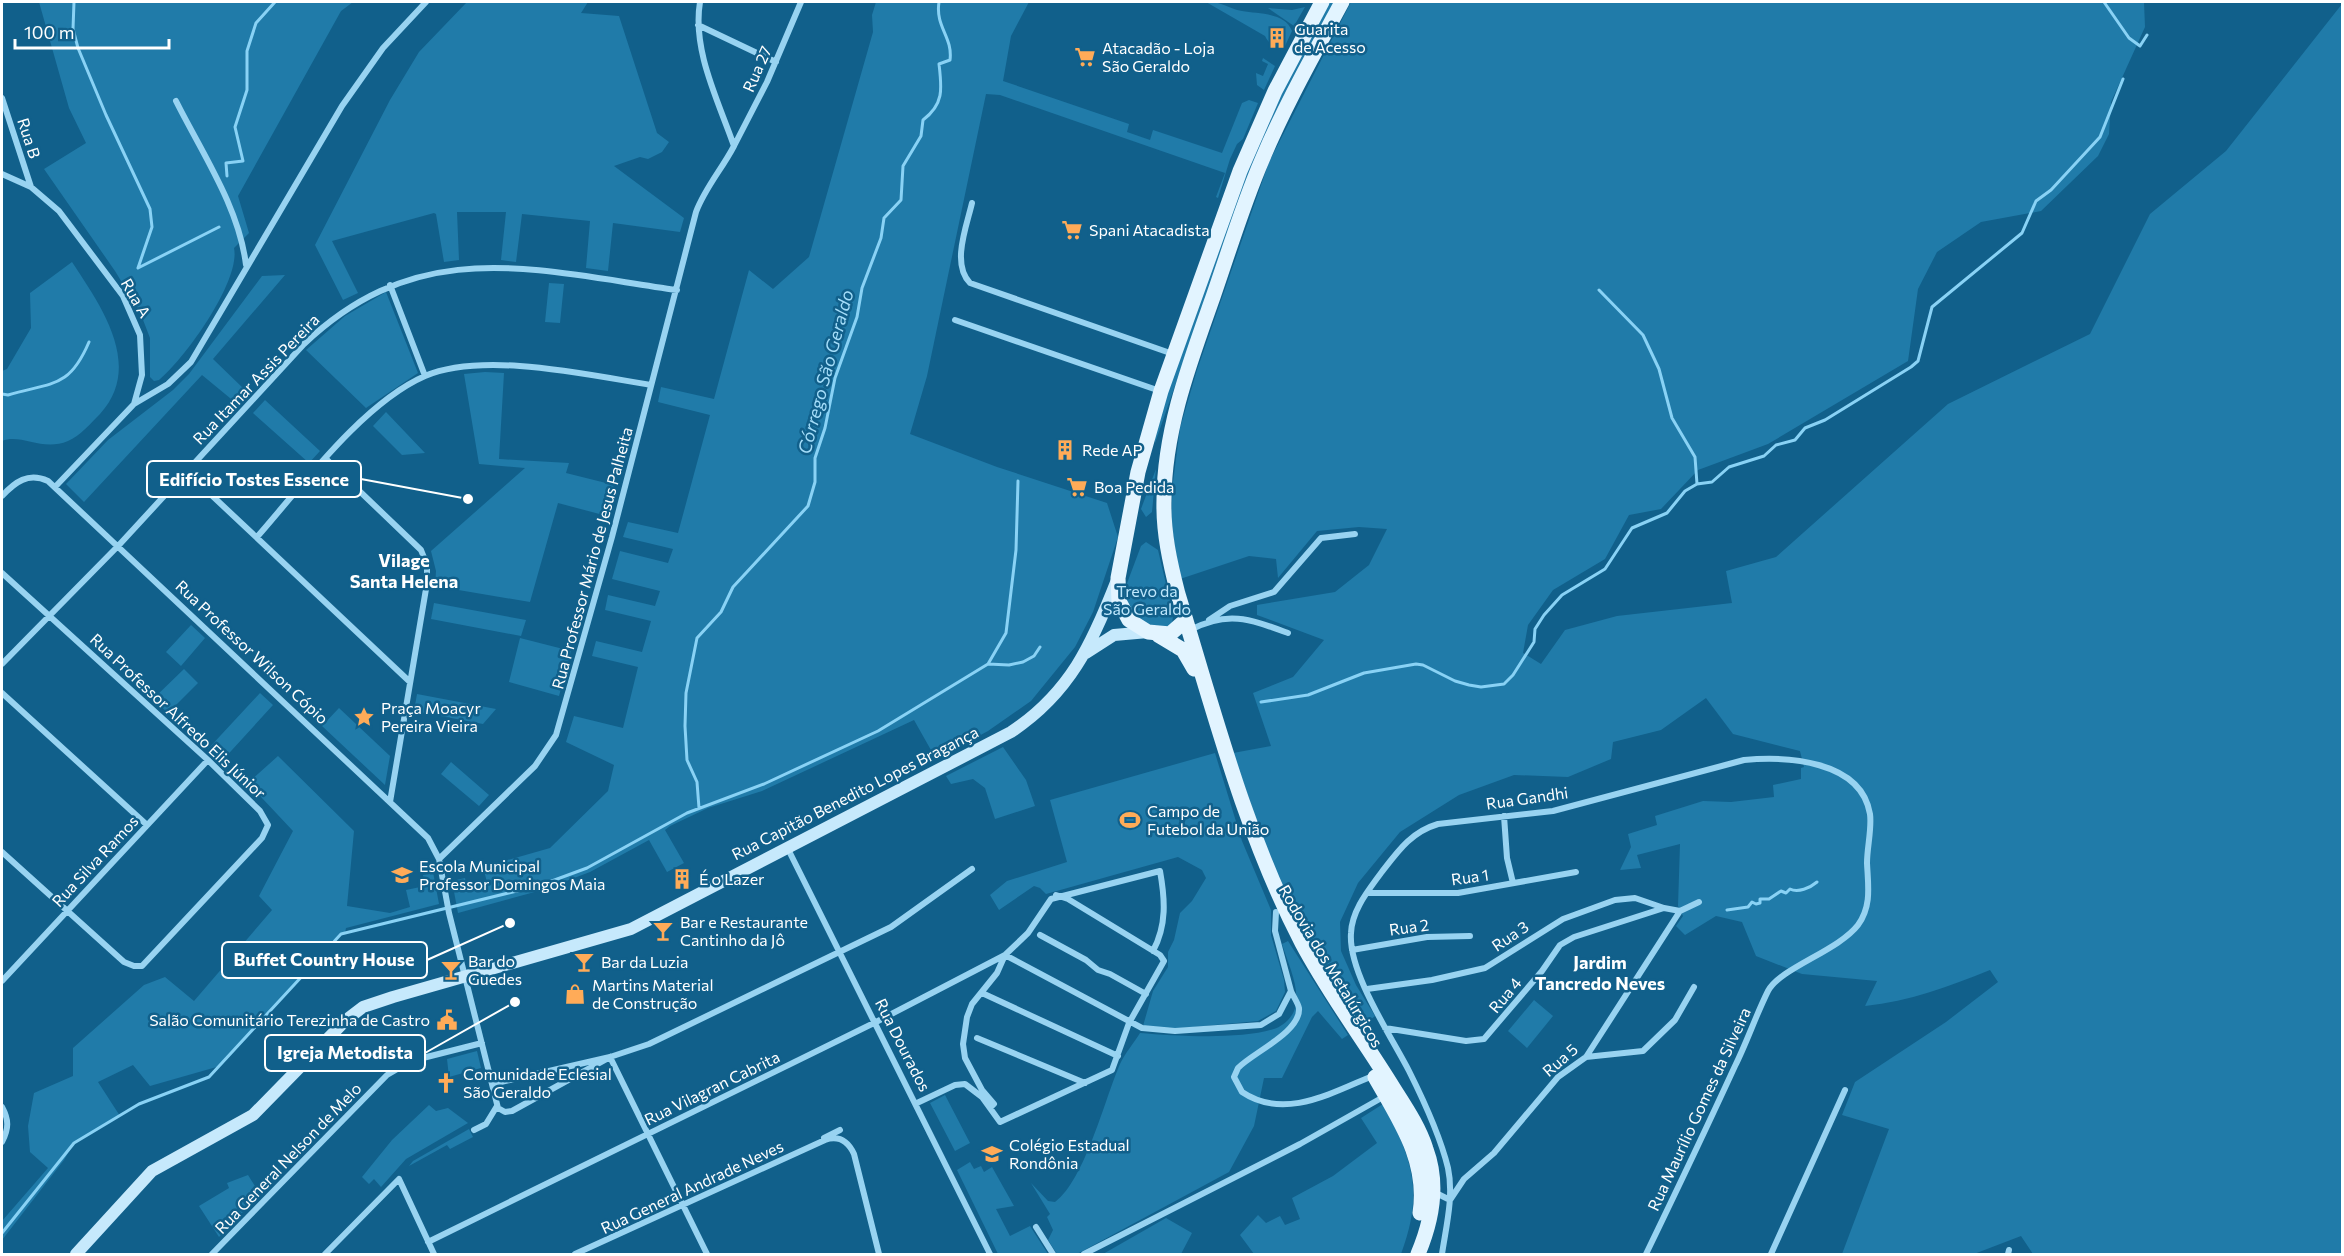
<svg xmlns="http://www.w3.org/2000/svg" width="2344" height="1256" viewBox="0 0 2344 1256" font-family="Commissioner,sans-serif">
  <style>
    .green { fill: #207ba9 }
    .lines { fill: none; stroke-linecap: round; stroke-linejoin: round }
    .stream { stroke: #89d2f5; stroke-width: 3 }
    .street { stroke: #98d3f1; stroke-width: 6 }
    .secondary { stroke: #c6e9fc; stroke-width: 12 }
    .primary { stroke: #e2f4ff; stroke-width: 15 }
    .labels { text-anchor: middle; stroke-width: 5; stroke-linejoin: round; paint-order: stroke }
    .poi-label { font-size: 16px; fill: #fff; stroke: #11608b; text-anchor: start }
    .street-label { font-size: 16px; fill: #fff; stroke: #11608b }
    .park-label { font-size: 16px; fill: #bfe8fd; stroke: #11608b }
    .water-label { font-size: 18px; font-style: italic; fill: #a4ddf9; stroke: #11608b }
    .neighbourhood-label { font-size: 18px; font-weight: bold; fill: #fff; stroke: #11608b }
    .leader { fill: none; stroke: #fff; stroke-width: 2 }
    .callout-dot { fill: #fff; stroke: #11608b; stroke-width: 2 }
    .callout { fill: #11608b; stroke: #fff; stroke-width: 2 }
    .callout-label { font-size: 18px; text-anchor: middle; font-weight: bold; fill: #fff }
  </style>
  <rect width="100%" height="100%" fill="#11608b"/>
  <!-- green -->
  <path class="green" d="M39,2H353L341,11L238,196L249,233L234,248C241,281 184,360 159,380L154,381L150,377V338L140,312L115,271L44,169L86,143L69,108Z
    M467,2H588L581,13L619,16L657,133L669,142L662,152L648,159L640,157L614,166L684,218L680,232L613,223L608,271L586,268L590,221L522,214L516,262L501,260L506,212H457L459,260L444,262L436,214L434,213L332,241L358,293L343,300L315,245L390,100L419,52Z
    M876,2H1029L1011,36L1003,81L1129,124L1127,132L1150,140L1153,130L1222,153L1242,103L1249,100L1258,103L1243,139L1237,144L1230,159L1218,198L1216,197L1225,173L1000,95L986,94L927,376L910,434L997,467L1107,503L1118,537L1093,612L1075,647L1031,701L988,731L936,759L914,720L762,791L708,808L670,826L665,830L684,863L667,872L649,840L590,872L542,890L458,913L452,881L465,878L467,888L487,882L483,867L550,848L608,791L614,765L566,742L574,716L623,728L638,667L592,656L596,641L642,652L651,621L605,610L608,595L655,606L660,591L612,579L620,551L668,563L673,549L623,537L628,522L678,533L710,415L658,402L661,387L714,399L749,270L773,289L809,257L873,32L872,15Z
    M1206,2C1222,1 1227,8 1242,11C1258,14 1285,12 1292,31L1284,48C1274,48 1269,44 1265,36Z
    M1328,2H1338L1215,271L1155,443V427L1222,232L1274,106Z
    M1351,2H2144L2145,27L2111,102L2109,134L2098,156L2041,211L1981,222L1937,252L1918,289L1908,361L1768,444L1698,470L1661,509L1629,515L1605,559L1553,590L1528,625L1523,653L1541,664L1565,630L1617,616L1732,603L1726,571L1776,557L1948,404L2090,334L2150,214L2226,151L2342,4V1254H2033L2021,1236L1974,1254H1842L1889,1129L1842,1115L1855,1082L1946,1022L1998,982L1990,970C1948,987 1910,1001 1865,1006L1877,981L1802,974L1756,956L1742,922L1716,916L1685,935L1676,926L1683,916L1678,906L1680,844L1637,855L1641,868L1620,870L1631,847L1628,834L1657,825L1655,816L1703,801L1731,802L1774,797L1773,785L1801,779V768L1804,767L1800,751L1733,734L1706,698L1661,730L1613,742L1611,759L1568,777L1514,775L1459,795L1400,832L1358,883L1340,922L1341,951L1356,985L1375,1016L1364,1025L1320,959L1278,882L1233,753L1271,746L1253,693L1293,677L1324,640L1257,615V605L1335,592L1369,565L1387,529L1359,527L1317,531L1278,578L1276,559L1249,556L1180,579L1171,522L1173,482L1180,428L1197,370L1269,162Z
    M1305,7L1294,26L1268,8L1292,10Z
    M1263,58L1275,66L1264,90L1257,85L1256,73L1263,76L1268,64L1262,61Z
    M72,262C101,306 144,366 100,414C91,423 80,436 68,441C42,452 21,433 2,441V371L7,369L31,328L30,293Z
    M285,275L213,359L246,391L236,403L202,375L84,502L66,484L108,440L173,390L189,374L262,276Z
    M549,283L564,284L560,323L545,322Z
    M386,292L418,373L366,408L306,350L345,316Z
    M485,372L504,373L499,459L569,463L566,473L614,485L607,516L558,503L530,602L435,586L436,571L431,551L525,468L479,464L464,374Z
    M265,400L320,451L309,463L253,413Z
    M386,412L425,453L402,455L373,426Z
    M1156,469L1152,512L1146,517L1141,509Z
    M1146,542L1158,550L1173,614L1172,626L1159,629L1136,620L1125,598L1126,586L1141,546Z
    M434,603L526,620L521,636L431,619Z
    M191,625L205,638L181,666L166,652Z
    M520,638L571,651L559,696L509,682Z
    M184,669L198,683L168,713L153,699Z
    M260,693L273,705L221,762L208,749Z
    M417,694L496,709L483,724L414,711Z
    M339,708L390,756L385,785L322,726Z
    M1003,747L1026,780L1035,806L995,819L985,788L973,779L951,784L946,776Z
    M1215,753L1242,841L1271,910V935L1284,980L1285,992L1276,1011L1258,1021L1172,1029L1143,1026L1153,991L1168,967V952L1174,940L1180,913L1192,901L1206,878L1202,870L1178,857L1046,894L1040,888L1034,886L999,910L990,895L1007,881L1067,862L1050,800Z
    M278,756L354,831L347,906L390,913L410,907L406,890L425,886L423,875L433,872L439,904L346,928L345,933L332,941L220,1066L150,1086L133,1065L98,1082L120,1116L74,1143L64,1160L2,1240V1221L48,1168L30,1152L28,1126L34,1093L73,1076V1048L144,985L165,977L194,1001L272,910L259,896L293,831L248,783Z
    M451,762L489,795L479,806L441,774Z
    M1288,941L1348,1035L1342,1039L1318,1011L1312,1017L1282,1078H1264L1254,1126L1229,1172L1077,1254H1057L1048,1240L1053,1230L1047,1217L1050,1214L1031,1183L1048,1201L1055,1202C1085,1180 1105,1098 1120,1064C1125,1053 1134,1043 1140,1033C1176,1036 1240,1040 1274,1029C1281,1027 1291,1019 1294,1011C1302,991 1288,964 1282,944Z
    M1534,1000L1553,1016L1527,1048L1508,1031Z
    M477,1051L481,1068L449,1077L447,1059Z
    M945,1095L970,1143L955,1151L930,1103Z
    M1383,1104C1413,1160 1424,1192 1401,1254H1254L1240,1235L1258,1215L1266,1223L1280,1216L1285,1225L1300,1219L1292,1198L1333,1176L1377,1143L1361,1118Z
    M429,1105L436,1111L448,1108L468,1123L406,1159L381,1187L374,1179L369,1184L362,1177L392,1140Z
    M469,1129L473,1137L450,1149L447,1145L409,1166L413,1161Z
    M970,1162L974,1169L981,1166L984,1172L992,1167L1014,1206L996,1209L1010,1236L1030,1226L1048,1254H998L957,1170Z
    M248,1175L260,1194L219,1237L199,1206L229,1188L227,1183Z
    M1166,1218L1192,1233L1181,1254H1103Z"/>
  <g class="lines">
    <!-- stream -->
    <path class="stream" d="M74,2L73,29L78,48L106,115L150,209L152,227L138,268
      M2104,2L2129,38L2140,46L2147,35
      M227,176L226,163L243,161L235,127L247,90V51L256,23L275,2
      M138,268L219,227
      M1599,290L1643,335L1659,369L1672,418L1695,457L1697,484
      M2,394L8,395C52,382 69,389 89,342
      M988,664L1006,633L1016,550L1018,481
      M1261,702L1308,695L1364,673L1416,664L1423,665L1455,681L1469,685L1481,687L1504,684L1513,675L1534,642L1535,629L1544,615L1562,595L1605,569L1632,528L1667,513L1685,491L1697,484L1712,482L1729,467L1764,456L1776,445L1795,440L1805,428L1825,420L1911,367L1918,361L1932,307L2022,233L2036,201L2051,190L2100,137L2123,79
      M699,808L697,782L687,760L685,726L686,693L697,638L721,612L733,587L808,506L815,482V458L825,428L835,378L857,317L862,288L881,238L884,218L901,200L903,166L921,136L923,120C944,104 942,89 939,64L950,60C953,37 935,27 939,2
      M1727,910L1748,907L1752,902L1756,904L1760,903V899H1769L1781,891L1786,893L1790,889C1798,893 1810,888 1817,882
      M2,1233L74,1143L139,1104L209,1077L341,934L541,885L587,868L687,813L764,784L878,731L988,664L1009,665L1023,662L1034,656L1040,647"/>
    <!-- street -->
    <path class="street" d="M700,2C692,50 718,100 734,146L767,82L801,2
      M698,25L776,62
      M2,98L31,187
      M176,101C202,153 239,207 246,265
      M2,174L31,187L59,211L123,296L140,335L142,375L134,404L55,487
      M972,203C967,225 951,264 970,283L1173,354
      M390,285L425,376
      M955,320L1160,391
      M134,404L168,384L191,362L342,106L383,48L426,2
      M326,459L421,550L427,565V583L390,802
      M187,472L410,682
      M2,496C15,482 28,472 48,481L428,838L439,859L449,913L498,1108L505,1112L512,1111L610,1057
      M257,537C301,487 363,403 425,376C483,351 589,375 651,385
      M2,573L208,760L260,811L268,825L262,838L142,966H134L124,962L2,852
      M1209,620L1230,606L1274,592L1321,538L1355,534
      M1190,630C1228,610 1250,619 1288,633
      M2,664L119,545L304,344C420,234 534,270 677,290
      M2,693L147,825
      M1504,816L1507,858L1513,883
      M788,849L990,1254
      M439,859L535,766L556,735L612,537L696,212C705,188 722,169 734,146
      M1367,893H1458L1576,872
      M1040,935L1086,960L1098,970L1110,974L1146,994
      M1352,950L1427,937L1470,936
      M2,981L208,760
      M1367,989L1432,980L1485,968L1563,919L1615,900L1635,898L1664,908
      M1291,991C1293,996 1298,1003 1299,1008C1301,1032 1252,1053 1238,1068L1234,1077L1242,1092C1285,1121 1333,1092 1375,1075
      M982,993L1118,1056
      M1385,1028L1466,1041L1484,1039L1542,971L1560,945L1574,937L1664,908L1680,911L1699,902
      M977,1038L1085,1083
      M610,1057L707,1254
      M1586,1057L1643,1051L1675,1020L1694,987
      M492,1084L610,1057L649,1044L891,927L972,869
      M917,1103L955,1085L965,1084L982,1097L1000,1122L1112,1070L1129,1023L1164,961L1160,955L1068,899L1056,895
      M2,1107C9,1120 9,1128 2,1142
      M990,1108L994,1104L982,1090L965,1058L963,1044L967,1017L972,1004L997,973L1005,955L1028,933L1051,899L1160,871C1165,899 1167,925 1153,951
      M474,1130L486,1124L497,1106
      M824,1138L840,1130
      M1434,1192L1450,1200L1464,1179L1494,1153L1558,1077L1586,1057L1680,911
      M1036,1227L1053,1254
      M428,1242L876,1022L1005,955L1142,1028L1175,1031L1261,1025L1279,1014L1291,991L1275,931L1276,912
      M212,1254L387,1075L411,1061L482,1043
      M325,1254L399,1179L434,1254
      M575,1254L825,1140C839,1135 848,1141 854,1154L879,1254
      M1084,1254L1300,1144L1385,1096
      M1442,1254C1446,1227 1454,1196 1448,1168C1440,1135 1424,1101 1409,1071C1391,1036 1348,972 1351,933C1352,910 1368,891 1381,873C1398,851 1411,832 1438,824L1553,811L1744,760C1786,756 1861,760 1870,814C1872,829 1867,847 1867,863C1868,885 1872,906 1858,925C1838,951 1780,968 1768,991C1756,1015 1747,1042 1735,1066C1706,1129 1676,1192 1646,1254
      M1771,1254L1845,1090
      M2008,1254L2009,1250"/>
    <!-- secondary -->
    <path class="secondary" d="M1086,653L1114,635L1148,632
      M76,1254L152,1171L253,1115L346,1020L363,1007L393,997L631,929L1011,732C1070,693 1092,644 1117,580"/>
    <!-- primary -->
    <path class="primary" d="M1342,2C1314,54 1285,105 1262,160C1243,204 1229,251 1213,297C1190,362 1164,430 1164,500C1163,532 1170,563 1178,594C1214,712 1245,833 1302,943C1329,994 1364,1040 1394,1089C1406,1108 1419,1127 1426,1149C1439,1184 1432,1221 1418,1254
      M1186,620L1170,634L1148,632L1129,620L1119,601L1118,578L1138,472L1161,391L1240,171L1275,91L1322,2
      M1158,635L1183,650L1194,669
      M1375,1077C1400,1121 1428,1161 1420,1213"/>
  </g>
  <!-- icons -->
  <defs>
    <g id="building-bare" transform="scale(1.62)"><path d="M-4-6H4V6H1V3H-1V6H-4ZM-2.5-4.3h1.7v1.8h-1.7ZM.8-4.3h1.7v1.8H.8ZM-2.5-1h1.7V.8h-1.7ZM.8-1h1.7V.8H.8Z" fill="#ffab58" stroke="#11608b" stroke-width="2.5" paint-order="stroke"/></g>
    <g id="supermarket-bare" transform="scale(1.62)"><path d="M-6-5.5h2.5l.6 2H6L4.5 2H-2.5L-4.4-4H-6ZM-1.5 3.2a1.3 1.3 0 1 0 .1 0ZM3 3.2a1.3 1.3 0 1 0 .1 0Z" fill="#ffab58" stroke="#11608b" stroke-width="2.5" paint-order="stroke"/></g>
    <g id="sight-bare" transform="scale(1.62)"><path d="M0-6L1.8-2.2L6-1.7L2.9 1.2L3.7 5.4L0 3.3L-3.7 5.4L-2.9 1.2L-6-1.7L-1.8-2.2Z" fill="#ffab58" stroke="#11608b" stroke-width="2.5" paint-order="stroke"/></g>
    <g id="stadium-bare" transform="scale(1.62)"><path d="M0-5a6.5 5 0 1 0 0 10a6.5 5 0 1 0 0-10ZM-3.5-1.8h7v3.6h-7Z" fill="#ffab58" stroke="#11608b" stroke-width="2.5" paint-order="stroke"/></g>
    <g id="school-bare" transform="scale(1.62)"><path d="M0-5L7-2L0 1L-7-2ZM-4 1L0 2.5L4 1V4Q0 6-4 4Z" fill="#ffab58" stroke="#11608b" stroke-width="2.5" paint-order="stroke"/></g>
    <g id="bar-bare" transform="scale(1.62)"><path d="M-6-5H6L.8 .8V4.5H3.5V6h-7V4.5H-.8V.8Z" fill="#ffab58" stroke="#11608b" stroke-width="2.5" paint-order="stroke"/></g>
    <g id="shop-bare" transform="scale(1.62)"><path d="M-5-2.5h2.3a2.7 3.5 0 0 1 5.4 0H5L5.5 6h-11ZM-1.5-2.5h3a1.5 2.3 0 0 0-3 0Z" fill="#ffab58" stroke="#11608b" stroke-width="2.5" paint-order="stroke"/></g>
    <g id="civic-bare" transform="scale(1.62)"><path d="M-.6-6.5H3V-4.5H.6V-3L4-1V1h2V6H-6V1h2V-1L-.6-3ZM-1.2 2.5V6h2.4V2.5Z" fill="#ffab58" stroke="#11608b" stroke-width="2.5" paint-order="stroke"/></g>
    <g id="church-bare" transform="scale(1.62)"><path d="M-1.2-6h2.4v3.5h3.3v2.4h-3.3V6h-2.4V-.1h-3.3v-2.4h3.3Z" fill="#ffab58" stroke="#11608b" stroke-width="2.5" paint-order="stroke"/></g>
  </defs>
  <g fill-rule="evenodd">
    <use href="#building-bare" x="1277" y="38"/>
    <use href="#supermarket-bare" x="1085" y="57"/>
    <use href="#supermarket-bare" x="1072" y="230"/>
    <use href="#building-bare" x="1065" y="450"/>
    <use href="#supermarket-bare" x="1077" y="487"/>
    <use href="#sight-bare" x="364" y="717"/>
    <use href="#stadium-bare" x="1130" y="820"/>
    <use href="#school-bare" x="402" y="875"/>
    <use href="#building-bare" x="682" y="879"/>
    <use href="#bar-bare" x="663" y="931"/>
    <use href="#bar-bare" x="584" y="962"/>
    <use href="#bar-bare" x="451" y="970"/>
    <use href="#shop-bare" x="575" y="994"/>
    <use href="#civic-bare" x="447" y="1020"/>
    <use href="#church-bare" x="446" y="1083"/>
    <use href="#school-bare" x="992" y="1154"/>
  </g>
  <g class="labels">
    <!-- poi labels -->
    <g class="poi-label">
      <text x="1294" y="35">Guarita<tspan x="1294" dy="18">de Acesso</tspan></text>
      <text x="1102" y="54">Atacadão - Loja<tspan x="1102" dy="18">São Geraldo</tspan></text>
      <text x="1089" y="236">Spani Atacadista</text>
      <text x="1082" y="456">Rede AP</text>
      <text x="1094" y="493">Boa Pedida</text>
      <text x="381" y="714">Praça Moacyr<tspan x="381" dy="18">Pereira Vieira</tspan></text>
      <text x="1147" y="817">Campo de<tspan x="1147" dy="18">Futebol da União</tspan></text>
      <text x="419" y="872">Escola Municipal<tspan x="419" dy="18">Professor Domingos Maia</tspan></text>
      <text x="699" y="885">É o Lazer</text>
      <text x="680" y="928">Bar e Restaurante<tspan x="680" dy="18">Cantinho da Jô</tspan></text>
      <text x="468" y="967">Bar do<tspan x="468" dy="18">Guedes</tspan></text>
      <text x="601" y="968">Bar da Luzia</text>
      <text x="592" y="991">Martins Material<tspan x="592" dy="18">de Construção</tspan></text>
      <text x="430" y="1026" text-anchor="end">Salão Comunitário Terezinha de Castro</text>
      <text x="463" y="1080">Comunidade Eclesial<tspan x="463" dy="18">São Geraldo</tspan></text>
      <text x="1009" y="1151">Colégio Estadual<tspan x="1009" dy="18">Rondônia</tspan></text>
    </g>
    <!-- street labels -->
    <g class="street-label">
      <text transform="translate(757 69) rotate(-66)" y="6">Rua 27</text>
      <text transform="translate(29 138) rotate(72)" y="6">Rua B</text>
      <text transform="translate(136 298) rotate(60)" y="6">Rua A</text>
      <text transform="translate(256 379) rotate(-46)" y="6">Rua Itamar Assis Pereira</text>
      <text transform="translate(592 558) rotate(-75)" y="6">Rua Professor Mário de Jesus Palheita</text>
      <text transform="translate(252 652) rotate(43)" y="6">Rua Professor Wilson Cópio</text>
      <text transform="translate(178 716) rotate(43)" y="6">Rua Professor Alfredo Elis Júnior</text>
      <text transform="translate(855 793) rotate(-27)" y="6">Rua Capitão Benedito Lopes Bragança</text>
      <text transform="translate(1527 798) rotate(-8)" y="6">Rua Gandhi</text>
      <text transform="translate(95 861) rotate(-47)" y="6">Rua Silva Ramos</text>
      <text transform="translate(1470 877) rotate(-8)" y="6">Rua 1</text>
      <text transform="translate(1409 927) rotate(-8)" y="6">Rua 2</text>
      <text transform="translate(1510 936) rotate(-34)" y="6">Rua 3</text>
      <text transform="translate(1331 966) rotate(59)" y="6">Rodovia dos Metalúrgicos</text>
      <text transform="translate(1505 995) rotate(-50)" y="6">Rua 4</text>
      <text transform="translate(903 1045) rotate(63)" y="6">Rua Dourados</text>
      <text transform="translate(1560 1060) rotate(-41)" y="6">Rua 5</text>
      <text transform="translate(712 1088) rotate(-26)" y="6">Rua Vilagran Cabrita</text>
      <text transform="translate(1699 1109) rotate(-65)" y="6">Rua Maurílio Gomes da Silveira</text>
      <text transform="translate(288 1158) rotate(-46)" y="6">Rua General Nelson de Melo</text>
      <text transform="translate(692 1187) rotate(-25)" y="6">Rua General Andrade Neves</text>
    </g>
    <!-- park labels -->
    <g class="park-label">
      <text x="1147" y="597">Trevo da<tspan x="1147" dy="18">São Geraldo</tspan></text>
    </g>
    <!-- water labels -->
    <g class="water-label">
      <text transform="translate(826 372) rotate(-75)" y="6">Córrego São Geraldo</text>
    </g>
    <!-- neighbourhood labels -->
    <g class="neighbourhood-label">
      <text x="404" y="567">Vilage<tspan x="404" dy="21">Santa Helena</tspan></text>
      <text x="1600" y="969">Jardim<tspan x="1600" dy="21">Tancredo Neves</tspan></text>
    </g>
  </g>
  <!-- callouts -->
  <path class="leader" d="M468 499L361 479M510 923L427 960M515 1002L425 1053"/>
  <g class="callout-dot">
    <circle cx="468" cy="499" r="6"/>
    <circle cx="510" cy="923" r="6"/>
    <circle cx="515" cy="1002" r="6"/>
  </g>
  <g class="callout">
    <rect x="147" y="461" width="214" height="36" rx="6"/>
    <rect x="222" y="942" width="205" height="36" rx="6"/>
    <rect x="265" y="1035" width="160" height="36" rx="6"/>
  </g>
  <g class="callout-label">
    <text x="254" y="486">Edifício Tostes Essence</text>
    <text x="324" y="966">Buffet Country House</text>
    <text x="345" y="1059">Igreja Metodista</text>
  </g>
  <!-- border -->
  <rect width="2344" height="1256" fill="none" stroke="#ffffff" stroke-width="6"/>
  <!-- scale -->
  <path d="M15 39v9h154v-9" fill="none" stroke="#ffffff" stroke-width="3"/>
  <text x="24" y="39" font-size="18" fill="#ffffff" stroke="#11608b" stroke-width="4.5" paint-order="stroke">100 m</text>
</svg>
